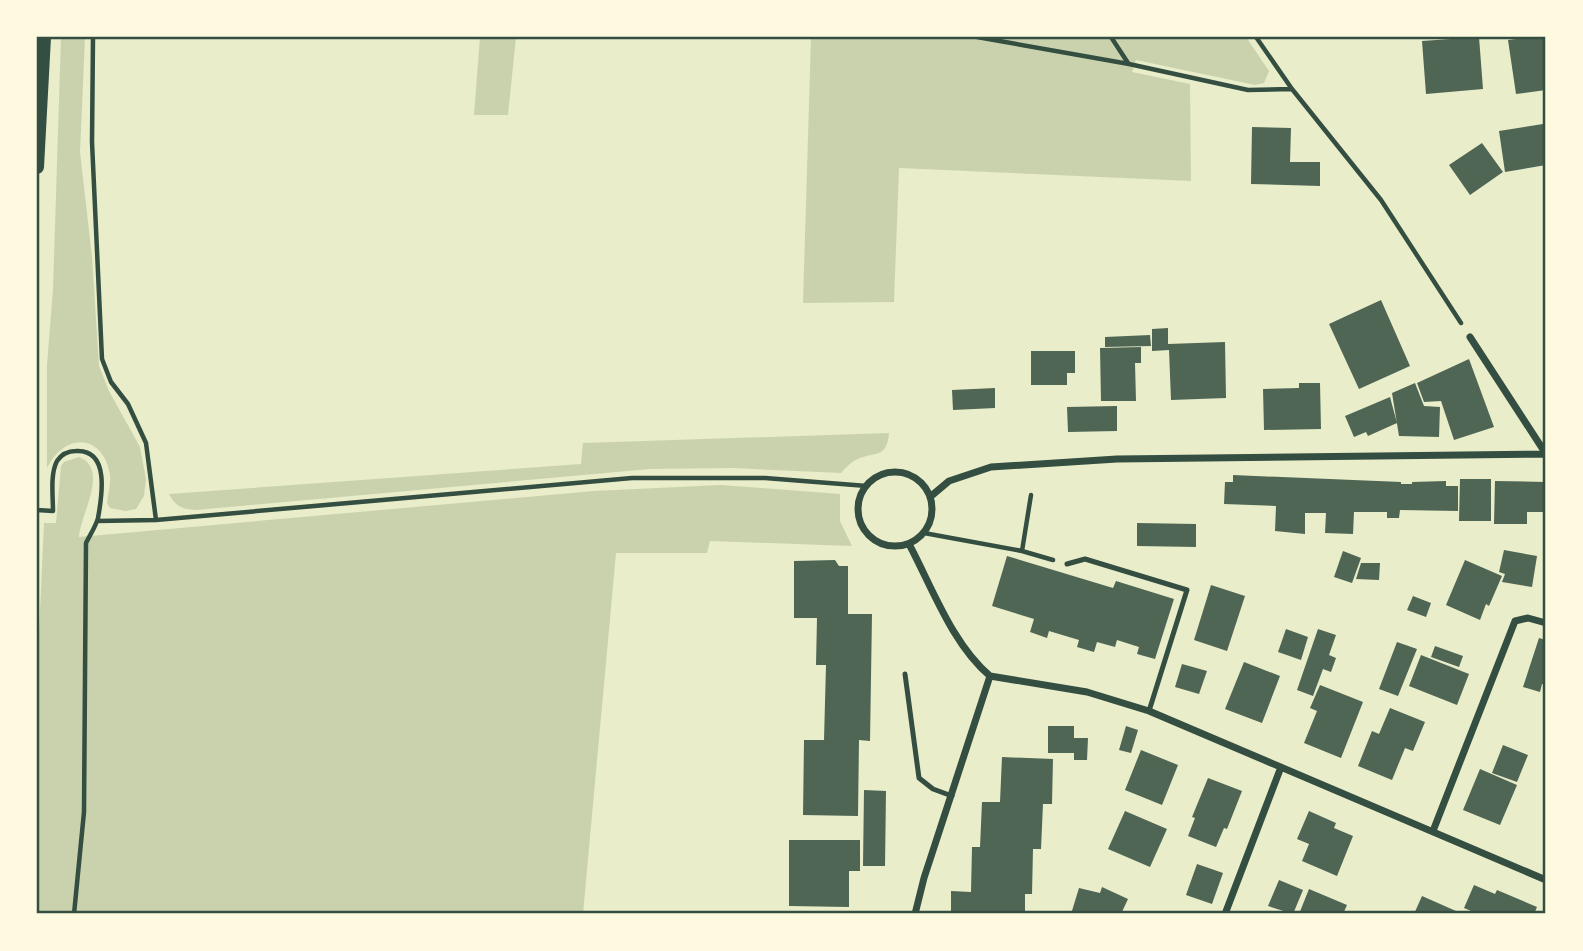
<svg xmlns="http://www.w3.org/2000/svg" width="1583" height="951" viewBox="0 0 1583 951" font-family="Barlow,sans-serif">
  <style>
    .green { fill: #cad2ad }
    .building { fill: #4f6655 }
    .lines { fill: none; stroke-linecap: round; stroke-linejoin: round }
    .path { stroke: #344e41; stroke-width: 4.5 }
    .service { stroke: #344e41; stroke-width: 5 }
    .minor { stroke: #344e41; stroke-width: 7 }
    .secondary { stroke: #344e41; stroke-width: 14 }
    .neatline { fill: none; stroke: #344e41; stroke-width: 2.5 }
  </style>
  <rect width="100%" height="100%" fill="#e9edc9"/>
  <!-- green -->
  <path class="green" d="M61,37H85L80,152L92,257L99,366L109,391L140,447L146,479L144,496L136,509L126,511L110,508L107,503C108,494 111,484 110,475C104,434 65,431 47,468V365L53,289Z
    M480,37H516L508,115H474Z
    M811,37H1246L1269,71L1264,83L1255,85L1136,60L1132,72L1190,84L1191,181L899,168L894,302L803,303Z
    M889,433C887,461 872,450 854,461C849,464 845,469 841,473L732,468L650,469L196,510C182,509 176,507 169,494L581,464L583,443Z
    M79,457C110,469 80,515 79,537L594,491L721,485L840,494V521L852,546L710,541L707,553H616L583,914H37V678L44,523H56L61,466L64,462Z"/>
  <!-- building -->
  <path class="building" d="M1479,37L1483,89L1426,94L1422,41Z
    M1531,37H1546V90L1516,94L1508,40Z
    M1543,124L1546,165L1505,172L1499,131Z
    M1252,127L1291,128L1290,162H1320V186L1251,184Z
    M1482,143L1503,172L1470,195L1449,165Z
    M1381,300L1410,366L1359,389L1329,324Z
    M1168,328V344L1225,342L1226,398L1171,400L1169,350L1152,351V329Z
    M1150,335L1151,346L1105,347V337Z
    M1141,347V363H1135L1136,401H1101L1100,348Z
    M1031,351H1075V373H1067V385H1031Z
    M1469,359L1494,427L1454,440L1441,401L1424,402L1417,383Z
    M1299,383H1320L1321,429L1264,430L1263,389L1299,388Z
    M1415,383L1424,406L1440,407L1439,437L1399,436L1392,393Z
    M995,388V408L953,410L952,390Z
    M1390,397L1397,423L1368,436L1366,432L1354,437L1345,416Z
    M1117,406V431L1068,432L1067,407Z
    M1233,475L1401,482V484H1412V482L1446,481V486H1458V511L1400,510L1399,518H1387V512H1354L1353,534L1325,533L1326,513H1305V534L1275,531L1276,506L1224,504L1225,482H1233Z
    M1460,479H1491V521H1459Z
    M1495,481L1546,482V512H1527V524H1494Z
    M1137,523L1196,524V547L1137,546Z
    M1504,550L1537,556L1532,587L1502,582L1505,574L1499,572Z
    M1343,551L1361,558L1352,583L1334,577Z
    M1007,556L1113,588L1116,581L1174,599L1155,659L1137,654L1139,647L1117,640L1115,647L1097,642L1094,652L1077,647L1079,640L1049,631L1047,638L1030,632L1034,619L992,606Z
    M835,560L839,566H848V614H872L870,741L859,740L858,816L803,815L804,740H824L826,665H816L817,618H794V561Z
    M1465,560L1502,576L1489,606L1486,604L1480,620L1446,605Z
    M1361,563H1380L1379,580L1356,579Z
    M1211,585L1245,596L1227,651L1194,640Z
    M1413,596L1431,603L1426,617L1407,610Z
    M1286,629L1308,637L1301,660L1278,652Z
    M1318,629L1336,635L1329,655L1336,658L1331,672L1323,669L1313,696L1297,690Z
    M1539,638L1546,640V685L1542,684L1540,692L1523,687Z
    M1397,642L1417,649L1398,696L1379,689Z
    M1435,646L1463,656L1459,667L1431,657Z
    M1421,655L1469,674L1457,705L1409,686Z
    M1244,662L1280,676L1262,723L1225,709Z
    M1182,664L1207,671L1199,694L1175,687Z
    M1320,685L1363,702L1341,758L1304,743L1317,711L1310,708Z
    M1390,708L1425,722L1413,751L1405,748L1392,780L1358,766L1372,731L1379,734Z
    M1048,726H1074V738H1088L1087,760H1074V753H1048Z
    M1126,726L1138,730L1131,753L1119,750Z
    M1503,745L1528,755L1517,782L1492,773Z
    M1141,750L1178,765L1162,805L1125,790Z
    M1002,757L1053,759L1052,804H1043L1041,849H1033L1032,894H1025V914H951V891L971,892L972,847H980L982,802H1000Z
    M1480,769L1517,785L1500,825L1463,810Z
    M1208,778L1242,791L1227,829L1224,828L1216,847L1188,836L1195,818L1192,817Z
    M864,790L886,791L885,866H863Z
    M1125,811L1167,829L1150,867L1108,849Z
    M1309,811L1336,823L1334,828L1353,836L1337,876L1302,861L1309,844L1297,839Z
    M789,840H860V871H849V907L789,906Z
    M1197,864L1223,873L1212,904L1186,895Z
    M1279,880L1303,890L1293,914L1268,906Z
    M1474,885L1495,894L1497,890L1537,907L1534,914H1478L1464,908Z
    M1102,887L1128,899L1121,914H1071L1079,888L1100,893Z
    M1309,889L1347,905L1343,914H1299Z
    M1422,896L1456,911L1455,914H1414Z"/>
  <g class="lines">
    <!-- path -->
    <path class="path" d="M93,37L92,142L102,359L111,382L128,404L146,443L156,520
      M977,37L1129,64L1248,90L1291,89
      M1111,37L1128,63
      M1256,37L1292,89L1381,200L1461,323
      M37,510L53,511C53,496 50,474 57,461C61,455 68,451 76,451C110,449 102,496 98,518C96,526 90,535 86,543L84,812L74,914
      M97,521L156,520L632,478H765L867,486
      M924,533L1022,551L1053,560
      M1022,551L1031,495"/>
    <!-- service -->
    <path class="service" d="M1067,564L1085,559L1187,590L1149,711
      M905,674L919,778L933,789L952,796"/>
    <!-- minor -->
    <path class="minor" d="M1470,337L1546,454
      M858 509a37 37 0 1 1 74 0a37 37 0 1 1-74 0Z
      M930,497L949,481L991,467L1117,459L1546,454
      M909,544C932,587 952,644 990,676L924,878L915,914
      M990,676L1087,692L1149,711L1546,880
      M1433,831L1515,621L1528,618L1546,623
      M1225,914L1281,767"/>
    <!-- secondary -->
    <path class="secondary" d="M37,167L44,37"/>
  </g>
  <!-- border -->
  <rect width="1583" height="951" fill="none" stroke="#fefae0" stroke-width="77"/>
  <rect x="38" y="38" width="1506" height="874" class="neatline"/>
</svg>
